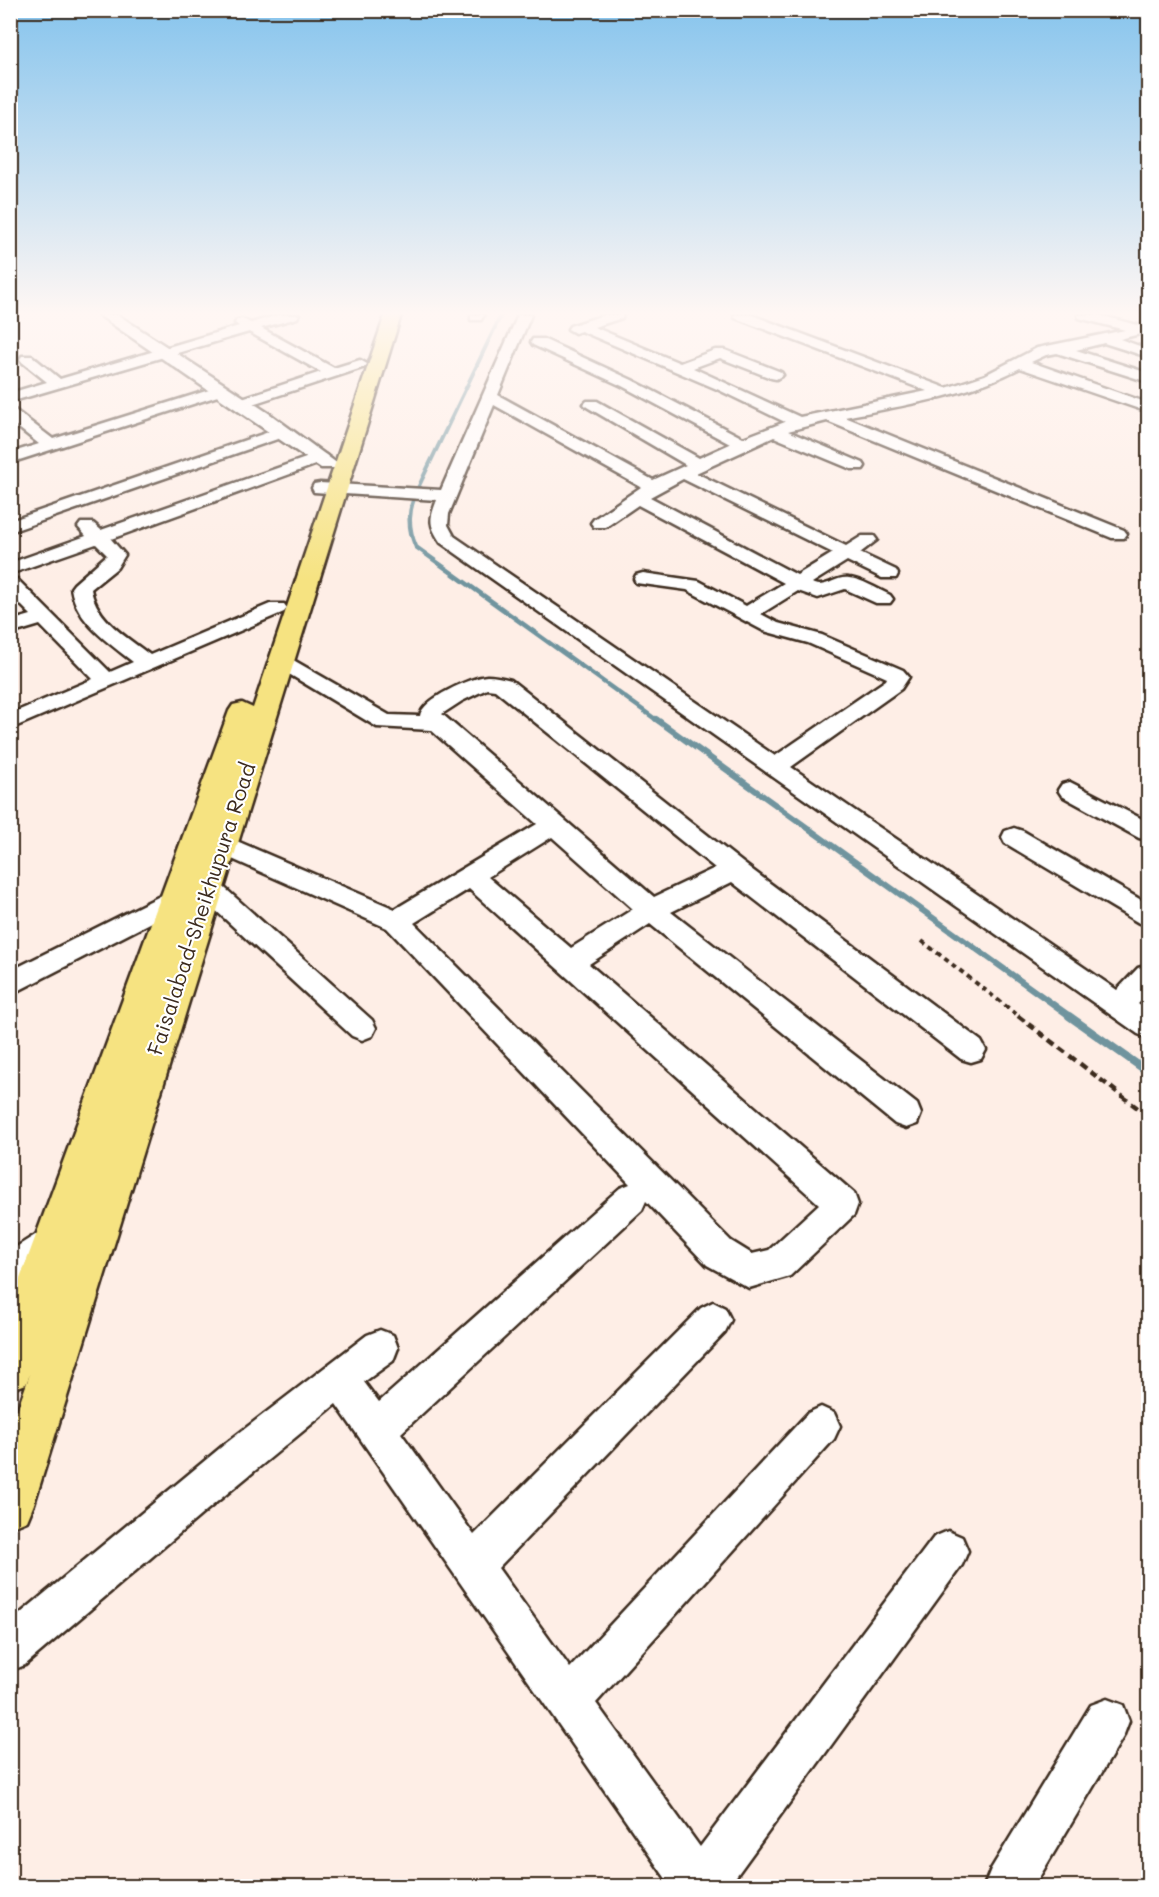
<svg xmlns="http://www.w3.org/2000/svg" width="1159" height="1897" viewBox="0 0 1159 1897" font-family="Mali,sans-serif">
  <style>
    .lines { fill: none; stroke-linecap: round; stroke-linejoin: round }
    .stream-far3 { stroke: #70949e; stroke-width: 4 }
    .stream-far2 { stroke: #70949e; stroke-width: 4.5 }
    .stream-far1 { stroke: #70949e; stroke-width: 6 }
    .stream { stroke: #70949e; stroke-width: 8 }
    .minor-casing { stroke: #3b2a1e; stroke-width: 5 }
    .tertiary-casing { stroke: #3b2a1e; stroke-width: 5 }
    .trunk-casing { stroke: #3b2a1e; stroke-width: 5 }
    .path-far1 { stroke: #3b2a1e; stroke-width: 4; stroke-dasharray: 5 4.5; stroke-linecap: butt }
    .path { stroke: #3b2a1e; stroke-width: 4.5; stroke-dasharray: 8 5; stroke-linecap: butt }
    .minor { fill: #fff; fill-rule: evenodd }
    .tertiary { fill: #fff; fill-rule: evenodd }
    .trunk { fill: #f6e381; fill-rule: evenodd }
    .labels { text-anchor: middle; stroke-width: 4.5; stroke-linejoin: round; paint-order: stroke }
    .street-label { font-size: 21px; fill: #3b2a1e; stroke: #fff }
  </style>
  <rect width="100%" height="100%" fill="#feeee6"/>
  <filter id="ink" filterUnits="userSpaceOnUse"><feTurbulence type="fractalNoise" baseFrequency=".0167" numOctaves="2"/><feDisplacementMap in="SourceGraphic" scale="12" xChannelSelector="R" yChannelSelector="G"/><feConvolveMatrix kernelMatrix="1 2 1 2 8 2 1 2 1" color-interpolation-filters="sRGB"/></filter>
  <g filter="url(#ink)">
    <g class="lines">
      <!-- stream-far3 -->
      <path class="stream-far3" d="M416,492L501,315"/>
      <!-- stream-far2 -->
      <path class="stream-far2" d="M417,491C408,510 407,527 416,547L658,721"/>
      <!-- stream-far1 -->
      <path class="stream-far1" d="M656,719L1071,1017"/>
      <!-- stream -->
      <path class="stream" d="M1069,1016L1148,1072"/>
      <!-- minor casing -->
      <g class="minor-casing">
        <path id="minor" d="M278,315H299L297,318L261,328L334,368L360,360L367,364L365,367L246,406H236L233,403L236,400L321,372L249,332L10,402V393L47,382L22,362L20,359L22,356H32L60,379L239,326L235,323L237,320L242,319L251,323Z
          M471,315H484L481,320H471Z
          M518,315H531L498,395L653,480L686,465L587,407L584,404L587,401H597L699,458L730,444L622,386L533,345L531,342L533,339H543L632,380L743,438L785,422L717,389L581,331L575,333L568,329L570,326L604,315H623L622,318L594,327L680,363L715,350H725L781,372L783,375L776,379L771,378L720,358L693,368L800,417L927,391L735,318L734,315H752L946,388L985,375L1037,348L1125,330L1079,318L1078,315H1099L1141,326L1148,324V332L1120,339L1148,349V357L1104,343L1076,350L1148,373V382L1057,353L1046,355L1031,362L1148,403V412L1020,368C965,397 905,405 845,417L1124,530L1127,534L1124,538H1112L827,421L788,431L863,463L865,466L863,469H851L774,437L696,473L846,546L862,536H874L877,540L860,553L896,570L898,574L896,578H882L847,561L812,583C825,590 835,576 849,578C862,579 877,589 890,595L893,599L890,603H876L845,589L818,598L798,591L761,614L778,623L822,635L903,670L909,677L901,689L791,767L1117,990L1138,968L1148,965V994L1138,1004L1148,1011V1038L1138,1034L441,543C429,525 429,520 437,500L314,492L312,488L314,484L320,483L441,490ZM494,405L641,487L594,519L591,523L594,527H606L638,505L784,583L746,606L699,581L643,573L636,575L634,579L636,583L687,590L764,631L808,643L887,678L886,680L775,756L454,536L448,525L449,514ZM683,479L833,553L797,575L650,497Z
          M222,386L229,390L227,393L10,463V453L39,444L10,421V409L15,410L53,439Z
          M283,427L289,429L291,432L289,435L10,532V521Z
          M320,453L326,455L328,458L326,461L111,539L125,555L117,568L91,589C96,620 127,637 150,655L270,604H284L287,608L284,612L10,729V714L93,679L40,625L10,634V621L31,615L10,594V577L17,579L110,672L133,662C108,642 76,622 71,588L74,584L107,555L96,544L10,574V563L86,536L78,527L81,523H93L101,530Z
          M281,655L288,657L389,715L420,716C422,699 470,678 487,676C495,676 503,678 511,680L743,863L981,1041L986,1050L981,1059L971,1062L961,1059L732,882L671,912L917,1104L921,1114L917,1124L906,1128L895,1124L650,924L589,964L854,1193L858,1204L854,1215L790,1276L749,1288L707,1265L646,1201L642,1210L401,1433L474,1535L701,1308L713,1302L725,1308L731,1320L725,1332L498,1568L570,1668L808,1413L821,1407L834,1413L840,1426L834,1439L596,1703L700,1847L934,1537L948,1531L962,1537L968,1551L962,1565L729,1886H671L336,1404L207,1510L25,1665L10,1671V1622L225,1444L367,1335L380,1330L393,1335L398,1348L393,1361L364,1382L379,1402L620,1188L630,1184L387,928L214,851L211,845L214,839L223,836L232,839L395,909L537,824L431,730L377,727L274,665L271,661L274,657ZM487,689L495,690L715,868L654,897L442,714L462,701ZM552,837L633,909L571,948L488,877ZM469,889L819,1204L769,1250L752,1254L731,1241L414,923Z
          M1070,782L1148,822V840L1139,838L1062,796L1058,790L1062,784Z
          M1014,828L1023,831L1148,904V926L1139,923L1005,843L1002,837L1005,831Z
          M208,879L217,881L372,1020L376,1028L372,1036L362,1040L352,1036L199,895L195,888L199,881Z
          M178,887L187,890L191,897L187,904L10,995V971Z
          M55,1225L67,1230L72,1241C63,1262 31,1279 10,1288V1251L43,1230Z
          M1107,1699L1123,1705L1129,1721L1123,1737L1034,1886H984L991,1869L1091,1705Z"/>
      </g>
      <!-- tertiary casing -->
      <g class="tertiary-casing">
        <path id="tertiary" d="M99,315H118L270,414L338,464L335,468H321Z"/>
      </g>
      <!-- trunk casing -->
      <g class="trunk-casing">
        <path id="trunk" d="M385,315H401L34,1504L27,1521L10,1528V1431L30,1374L26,1384L10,1390V1306L229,711L233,705L242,703L253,708Z"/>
      </g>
      <!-- path-far1 -->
      <path class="path-far1" d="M922,941L1020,1017"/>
      <!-- path -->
      <path class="path" d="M1018,1016L1148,1116"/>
      <!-- minor -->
      <use href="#minor" class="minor"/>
      <!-- tertiary -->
      <use href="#tertiary" class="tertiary"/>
      <!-- trunk -->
      <use href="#trunk" class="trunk"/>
    </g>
  </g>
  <!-- sky -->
  <linearGradient id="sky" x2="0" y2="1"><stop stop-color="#86c4ed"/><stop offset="0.54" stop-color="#fff7f4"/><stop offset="1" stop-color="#fff7f4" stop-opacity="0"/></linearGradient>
  <rect width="1159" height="580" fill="url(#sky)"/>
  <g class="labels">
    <!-- street labels -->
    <g class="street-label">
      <text transform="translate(202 909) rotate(-72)" y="7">Faisalabad-Sheikhupura Road</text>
    </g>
  </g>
  <!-- margin -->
  <rect width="1159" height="1897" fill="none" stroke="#fff" stroke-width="36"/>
  <rect x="18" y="18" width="1123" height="1861" fill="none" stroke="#3b2a1e" stroke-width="2" filter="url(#ink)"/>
</svg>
